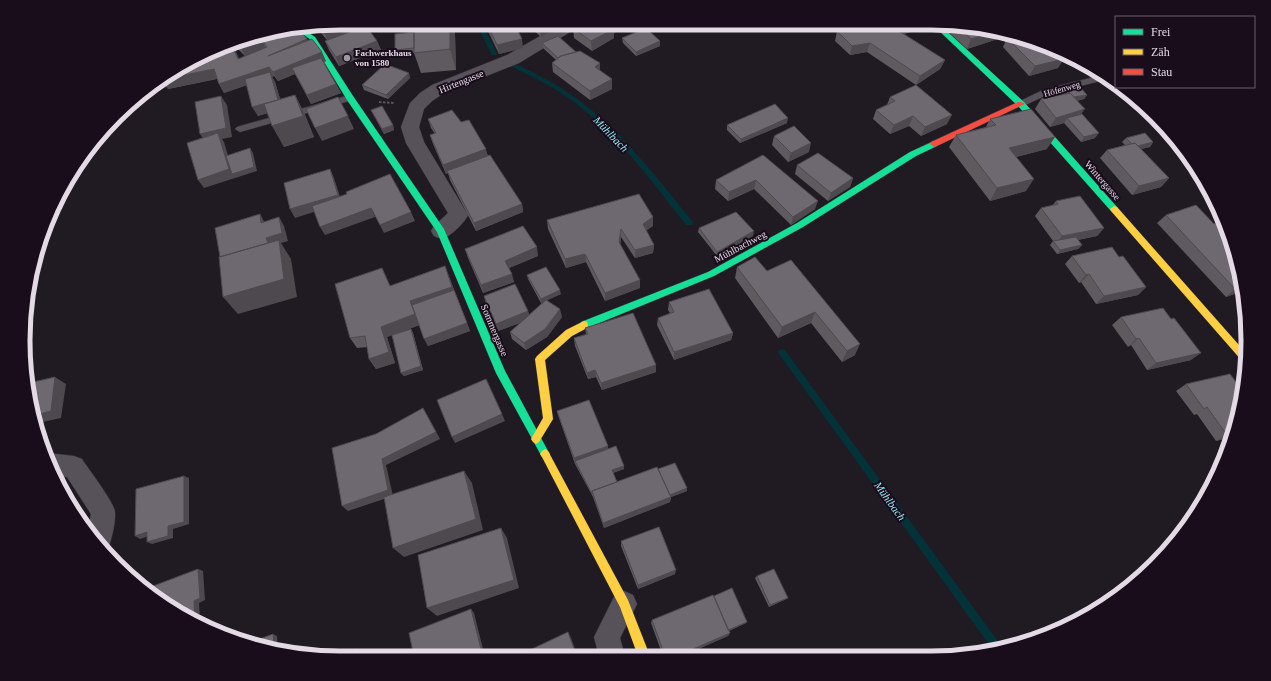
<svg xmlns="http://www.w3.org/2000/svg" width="1271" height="681" viewBox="0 0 1271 681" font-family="'Times New Roman',serif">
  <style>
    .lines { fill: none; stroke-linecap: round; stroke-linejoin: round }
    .stream { fill: #033239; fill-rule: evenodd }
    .lane-casing { stroke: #39343a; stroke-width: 1 }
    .street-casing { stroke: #39343a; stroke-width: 1 }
    .fast-casing { stroke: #39343a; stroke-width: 1 }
    .slow-casing { stroke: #39343a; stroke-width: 1 }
    .jam-casing { stroke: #39343a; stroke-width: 1 }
    .path { stroke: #5a555b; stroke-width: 2; stroke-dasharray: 2.5 1.5; stroke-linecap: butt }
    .lane { fill: #575259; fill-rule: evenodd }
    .street { fill: #575259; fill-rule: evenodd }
    .fast { fill: #16e098; fill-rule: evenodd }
    .slow { fill: #ffcf43; fill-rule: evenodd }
    .jam { fill: #f24e42; fill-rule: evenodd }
    .wall { fill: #5f5960; fill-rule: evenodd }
    .shaded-wall { fill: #4d494e }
    .building { fill: #6e6870; stroke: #4d494e }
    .poi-dot { fill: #9f97a1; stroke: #190d1c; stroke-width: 1.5 }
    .labels { text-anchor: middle; stroke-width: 4; stroke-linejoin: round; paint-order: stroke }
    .far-poi-label { font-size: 9px; font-weight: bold; fill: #e3dae5; stroke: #190d1c; text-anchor: start }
    .far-street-label { font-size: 9px; fill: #e3dae5; stroke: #190d1c }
    .street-label { font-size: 10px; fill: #e3dae5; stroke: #190d1c }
    .water-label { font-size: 11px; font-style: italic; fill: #98ebf9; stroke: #190d1c }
    .rim { fill: none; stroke: #e3dae5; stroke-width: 5 }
  </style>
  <rect width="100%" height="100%" fill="#201a22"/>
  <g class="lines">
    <!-- stream -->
    <path class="stream" d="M476,23H482L497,54L496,55H492L491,54Z
      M515,64C524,67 532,72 540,76C604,108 648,166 692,221L693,223L692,225H686C650,179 613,128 564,95C548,84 530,76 513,67L512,66Z
      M782,349L785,350L1003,648L993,650L779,354L778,352L779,350Z"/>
    <!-- lane casing -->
    <g class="lane-casing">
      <path id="lane" d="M1102,75L1108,79L1049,94L1021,107L1017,104L1018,102L1043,90Z
        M350,95L354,98L353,100L240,132L235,129L237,127Z"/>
    </g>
    <!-- street casing -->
    <g class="street-casing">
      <path id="street" d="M563,23H582L580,26L519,63L444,93L432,101L424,109L419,127L424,142L468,215C465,222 449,239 441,238C438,238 436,237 434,236L431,231L434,226L448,213L406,143L401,127L410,103L420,93L432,85L507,55Z
        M48,453L74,456L82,459C89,470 114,502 115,512C116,522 111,542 107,552H105L102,550L88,528L91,514L67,477L56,476L47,462L45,454Z
        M624,591L633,595L637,604L620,638L625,656H599L594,637L615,595Z"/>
    </g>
    <!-- fast casing -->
    <g class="fast-casing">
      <path id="fast" d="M932,24H939L1024,102L1117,207L1118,209L1117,211H1111L1018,106Z
        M303,29L315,37L353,96L444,229L505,371L548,451L550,454L548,457L545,459L542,457L496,373L437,232L347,100L311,40L297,30Z
        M934,141L938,144L937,146L916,156L803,227L714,276L587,328H581L580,325L581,322L708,272L797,223L910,152Z"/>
    </g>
    <!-- slow casing -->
    <g class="slow-casing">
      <path id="slow" d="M1114,206L1117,207L1246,353V363L1243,362L1111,211L1110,209Z
        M584,321L587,322L588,325L587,328L572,336L545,360L553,419L539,442L536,444L533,442L531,439L543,418L535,359L537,356L566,330Z
        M545,449L548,451L628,600L650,656H638L620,607L542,457L540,454L542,451Z"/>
    </g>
    <!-- jam casing -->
    <g class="jam-casing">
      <path id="jam" d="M1018,102H1021L1025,104L937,146L934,147L930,144L931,142Z"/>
    </g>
    <!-- path -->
    <path class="path" d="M379,102L394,103"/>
    <!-- lane -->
    <use href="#lane" class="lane"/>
    <!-- street -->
    <use href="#street" class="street"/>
    <!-- fast -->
    <use href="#fast" class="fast"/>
    <!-- slow -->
    <use href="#slow" class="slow"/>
    <!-- jam -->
    <use href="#jam" class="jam"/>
  </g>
  <!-- wall -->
  <path class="wall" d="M340,23H379L368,28L377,41L381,50L339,66L329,50L325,41L327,40L316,27ZM362,26V27L356,30L355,29Z
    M451,23L452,29H454L455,34L456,70L421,73L414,53L397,55L395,50L414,32Z
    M484,23H514L523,48L499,54Z
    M525,23H563V24L541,37Z
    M582,23H632V24L614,33V38L592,51L574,38L573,28Z
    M842,24H932L931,26L904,34L945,60L940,69L916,85L867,52L850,55L835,41L837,31L840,30Z
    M940,24H951L1011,34L1010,35L967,49Z
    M271,35V36L307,39L326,61L324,62L341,93L311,104L295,74L278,81L274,76L272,77L275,82L280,99L295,95L305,115L314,137L284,147L267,113L258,116L247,85L224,93L219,84L217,79L168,89L162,81L232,43L239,59L245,56L232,43L238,40Z
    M622,38L660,46L636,56L623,43Z
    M1007,38L1058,68L1029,76L1003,47Z
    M542,43L600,71L612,79V89L590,100L553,72L552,63L556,60L543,48Z
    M410,78L388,99L364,90L362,85Z
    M1062,90L1087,95L1084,99L1077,101L1082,114L1095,138L1081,142L1064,123L1050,127L1035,109L1041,99L1059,95Z
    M890,97L947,124L921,136L909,126L890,134L873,119L876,110L887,105Z
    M371,110L393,125L394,130L384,134L373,114Z
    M428,119L461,122L488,155L522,204L523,212L476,231L450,180L448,173L446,174L433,144L430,135L435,134L431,128Z
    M990,119L1047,149L1016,157L1026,191L990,201L949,147L956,135L986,127Z
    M787,123L740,143L727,130V125Z
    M774,136L809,152L788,162L772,145Z
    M1126,138L1153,142L1150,147L1141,149L1169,178L1161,187L1132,195L1100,158L1107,150L1125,145L1122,142Z
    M763,155L815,209L791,225L754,189L728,201L715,189L716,180Z
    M797,165L853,178L850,187L828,201L795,174Z
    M1056,201L1104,228L1097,236L1078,240L1082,245L1078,249L1057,254L1050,245L1053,241L1035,216L1041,208L1052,206Z
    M1166,215L1214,224L1243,291L1226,297L1157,223Z
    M653,217V226L646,230L654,245L653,253L635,258L621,237L620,244L640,280V288L605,301L586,262L566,268L548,229L547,220Z
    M699,228L753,236L717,256L698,232Z
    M465,249L538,256L509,268L514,282L483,293L468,258Z
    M1072,256L1119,257L1146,287L1138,295L1096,304L1081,282L1079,283L1065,264Z
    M791,260L855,355L842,362L811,323L778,338L735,278L737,267L767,271Z
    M445,266L470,331L428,346L419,325L399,333L411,329L413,333L423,370L404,376L401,373L392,335L387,337L395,363L376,369L369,359L367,347L357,348L350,338L390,286Z
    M527,275L561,294L547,300L562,317L547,337L526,350L512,339L510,332L520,323L498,331L486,304L484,296L528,311L529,315L544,301L541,303L528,279Z
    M669,302L733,333L731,340L674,360L657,325L658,318L670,313L668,310Z
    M1246,313L1247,320V322L1242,317Z
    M1121,317L1191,360L1147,370L1131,345L1128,347L1112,325Z
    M585,328L656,365V372L602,390L596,377L588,379L575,346L574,338L586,334Z
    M1230,374L1232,437L1216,441L1197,414L1194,415L1176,391L1186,384Z
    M557,411L608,446V449L624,466V469L613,473L617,482L658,469L687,488V491L671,497L670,502L604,528L593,497L575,464L559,418Z
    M621,541L675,574L638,589L621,546Z
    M757,576L786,599L769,607L755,578Z
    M714,596L747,622L746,623L729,631L730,633L728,636L682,656H663L651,623L652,620Z"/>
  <!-- shaded-wall -->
  <path class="shaded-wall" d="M351,23H360L362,26L355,29L357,32L329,43L325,34Z
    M362,23H379L364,29Z
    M450,23H451L454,35V29L455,34L456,70L450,49Z
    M547,23H563V24L541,37L540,28Z
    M614,23H632V24L614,33V38L592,51L591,41L610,25Z
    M910,24H932L931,26L891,37L894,28Z
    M994,32L1011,34L1010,35L967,49L971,39Z
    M268,35H271L275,43L261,39L266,48L246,57L241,48Z
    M307,39L312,48L268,56Z
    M522,39L523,48L499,54L497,45Z
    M377,41L381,50L339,66L336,57Z
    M660,41V46L636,56V52Z
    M232,43L243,68L238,59L231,44Z
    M870,43L867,52L850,55L852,46Z
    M322,52L326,61L278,81L273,72Z
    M1064,59L1058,68L1029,76L1035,66Z
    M945,60L940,69L916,85L920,76Z
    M600,63V73L595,67Z
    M269,67L274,76L272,77L275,82L283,109L258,116L252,107L271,77L224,93L219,84Z
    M214,69L220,78L168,89L162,81L165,79Z
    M409,73L410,78L388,99L386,95Z
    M612,79V89L590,100V91Z
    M336,84L341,93L311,104L307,95Z
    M295,95L305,115L314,137L284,147L272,126Z
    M1087,95L1084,99L1067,103L1070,98Z
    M221,96L227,105L232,137L222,139L224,142L233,173L250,148L253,153L257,171L204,188L198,180L206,143L200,134Z
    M1085,109L1078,118H1067L1064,123L1050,127L1056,118Z
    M952,115L947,124L921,136L925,127Z
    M348,116L354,129L322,141L315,128Z
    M913,116L909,126L890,134L894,125Z
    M788,118L787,123L740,143L741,139Z
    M393,125L394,130L384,134L382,129Z
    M1099,133L1095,138L1081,142L1084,137Z
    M1055,137L1047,149L1001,161L1009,148Z
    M1153,142L1150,147L1131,151L1135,147Z
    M811,143L809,152L788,162L791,153Z
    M486,149L488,157L447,171L448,173L446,174L443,165Z
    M330,169L334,178L342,203L295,218L290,209Z
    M853,178L850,187L828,201L831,193Z
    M1169,178L1161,187L1132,195L1139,186Z
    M1034,179L1026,191L990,201L997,188Z
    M756,180L754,189L728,201L729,192Z
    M818,201L815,209L791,225L793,217Z
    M522,204L523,212L476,231L474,223Z
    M371,208L375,217L325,235L320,227Z
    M411,212L415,221L384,233L380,225Z
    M260,214L265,223H261Z
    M279,217L284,226L288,241L281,243L291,259L297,297L238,314L223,297L228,277L266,238Z
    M653,217V226L643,233V224Z
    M1104,228L1097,236L1056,244V243L1062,236Z
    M621,229V237L620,251L619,242Z
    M754,231L753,236L717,256V252Z
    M654,245L653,253L635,258V250Z
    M1082,245L1078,249L1057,254L1060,250Z
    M537,247L538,256L507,269L505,261Z
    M585,254L586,262L566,268L565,259Z
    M445,266L457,298L420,325L387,337L395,363L376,369L369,359L381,327L410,301Z
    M512,274L514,282L483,293L481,285Z
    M1089,274L1081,282L1079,283L1086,275Z
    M640,280V288L605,301V293Z
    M1146,287L1138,295L1096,304L1104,296Z
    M1242,287L1243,291L1226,297L1235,289Z
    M560,290L561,294L541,303V299Z
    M560,309L562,317L547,337L526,350L524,343Z
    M528,311L530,319L498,331L496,324Z
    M815,312L811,323L778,338L782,327Z
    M467,323L470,331L428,346L424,339Z
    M411,329L413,333L423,370L404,376L401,373Z
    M733,333L731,340L674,360V352Z
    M1139,338L1131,345L1128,347L1136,339Z
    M860,344L855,355L842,362L847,351Z
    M1201,353L1191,360L1147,370L1156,363Z
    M656,365V372L602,390L601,383Z
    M595,370L596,377L588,379L587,373Z
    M55,377L66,384L61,418L38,423L36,415Z
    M502,414L505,421L455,443L452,437Z
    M427,415L440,439L386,465L393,496L348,511L342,506L382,459Z
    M1233,433L1232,437L1216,441L1227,435Z
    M608,446V452L575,461L574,458Z
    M624,466V469L612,473V470Z
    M464,471L472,483L483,530L404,557L393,548Z
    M184,476L189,478V524L173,529V538L152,544L147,542L168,526Z
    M687,488V491L671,497L670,502L604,528L603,523Z
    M501,528L507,538L519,588L437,616L427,608Z
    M147,532L152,535L140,539L135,536Z
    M198,569L203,571L205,600L199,603L200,621L197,622L193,620L194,601Z
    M676,570L675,574L638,589V585Z
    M788,598L786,599L769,607L770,605Z
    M471,609L474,613L485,657H483Z
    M747,622L746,623L726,632L727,630Z
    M568,632L571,638L578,657H577Z
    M730,633L728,636L682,656H677Z
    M273,634L277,636L278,650H275Z
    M356,649L359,650V657H356Z"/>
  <!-- building -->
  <path class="building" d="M340,23H353L325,34L319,27Z
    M414,23H450V49L414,53Z
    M487,23H514L522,39L497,45Z
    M534,23H547L540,28Z
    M582,23H614L610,25L614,29L591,41L573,28Z
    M843,24H910L894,28L945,60L920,76L870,43L852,46L837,31L847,29Z
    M955,24L992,30L994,32L971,39Z
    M366,26L377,41L336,57L325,41Z
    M646,28L660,41L636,52L622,38Z
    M300,30L307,39L268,56L312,39L322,52L273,72L269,67L219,84L214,69L165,79L231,44L238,59L267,47L261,39L276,34Z
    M992,30L1005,33L992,37L994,32Z
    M414,32V48L395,50V34Z
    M268,35L241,48L235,42L238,40Z
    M558,36L576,52L561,56L558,58L542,43Z
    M1017,36L1057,52L1064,59L1035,66L1007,38Z
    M580,51L600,63L595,67L612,79L590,91L552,63L561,56Z
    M321,58L336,84L307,95L292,68Z
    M385,64L409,73L386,95L362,85Z
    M270,72L278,100L252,107L245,79Z
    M916,85L952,115L925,127L913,116L894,125L876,110L895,101L890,97Z
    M1080,87L1087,95L1074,97L1070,93L1066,94L1062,90Z
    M1070,93L1085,109L1056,118L1041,99Z
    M295,95L303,116L272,126L264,104Z
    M221,96L226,128L200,134L195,102Z
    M338,97L348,116L315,128L306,109Z
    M775,104L788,118L741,139L727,125Z
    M382,106L393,125L382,129L371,110Z
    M1031,109L1055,137L1009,148L1034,179L997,188L956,135L996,125L990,119Z
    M452,110L461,122L469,120L486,149L443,165L430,135L436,133L428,119Z
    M1082,114L1099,133L1084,137L1067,118Z
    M794,126L811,143L791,153L774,136Z
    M218,133L229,169L198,180L187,143Z
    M1145,133L1153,142L1138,146L1135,143L1132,144L1126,138Z
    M1135,143L1169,178L1139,186L1107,150Z
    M250,148L254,167L232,174L226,156Z
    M818,153L853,178L831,193L797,165Z
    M490,155L522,204L474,223L447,171Z
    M763,155L818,201L793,217L756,180L729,192L716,180Z
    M330,169L338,195L290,209L284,183Z
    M390,174L411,212L380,225L371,208L320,227L312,206L347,194L346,192Z
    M639,194L653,217L643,224L654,245L635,250L621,229L619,242L640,280L605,293L585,254L565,259L547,220Z
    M1080,196L1104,228L1062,236L1041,208L1058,204L1056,201Z
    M1196,205L1214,224L1217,223L1228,234L1237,258L1242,287L1235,289L1166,215Z
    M736,212L754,231L717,252L699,228Z
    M260,214L261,223L279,217L282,233L266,238L268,243L220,257L215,228Z
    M523,226L537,247L505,261L512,274L481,285L465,249Z
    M1076,237L1082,245L1060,250L1053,241Z
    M279,240L284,279L223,297L219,257Z
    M1112,247L1119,257L1123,256L1146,287L1104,296L1089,274L1086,275L1072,256Z
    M755,257L767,271L791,260L860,344L847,351L815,312L782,327L737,267Z
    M445,266L452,287L410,301L415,314L381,327L389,352L369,359L365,336L350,338L335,284L382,268L390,286Z
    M546,267L560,290L541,299L527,275Z
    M515,284L528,311L496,324L484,296Z
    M709,289L733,333L674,352L658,318L674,312L669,302Z
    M454,290L467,323L424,339L412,305Z
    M546,300L560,309L545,329L524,343L510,332Z
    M1163,308L1171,319L1174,318L1201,353L1156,363L1139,338L1136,339L1121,317Z
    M633,313L656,365L601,383L595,370L587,373L574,338L588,334L585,328Z
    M411,329L421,366L401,373L392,335Z
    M1230,374L1239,386L1243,385L1244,386L1233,433L1227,435L1207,407L1204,409L1186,384Z
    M55,377L51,411L36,415L29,383Z
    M486,379L502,414L452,437L437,400Z
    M589,400L608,446L574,458L557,411Z
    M423,408L436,432L382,459L388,490L342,506L332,448L376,434Z
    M616,446L624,466L612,470L617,482L592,491V494L575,461Z
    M675,463L687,488L670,495L658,469Z
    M657,467L671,497L603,523L592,491Z
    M464,471L476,519L393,548L384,497Z
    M184,476V522L168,526V536L147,542V532L135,536L136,489Z
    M659,527L676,570L638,585L621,541Z
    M501,528L514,580L427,608L418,555Z
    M198,569L200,598L194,601L195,619L193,620L182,616L148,588Z
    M774,569L788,598L770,605L757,576Z
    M732,588L747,622L728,630L714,596Z
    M713,595L730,633L677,656H665L652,620Z
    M471,609L483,657H414L409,633Z
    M568,632L577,657H515Z
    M273,634L275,650L258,647L249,643Z
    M356,649V657H327Z"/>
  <!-- markers -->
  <circle class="poi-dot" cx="347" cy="58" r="4"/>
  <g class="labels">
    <!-- far-poi labels -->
    <g class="far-poi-label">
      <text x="355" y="56">Fachwerkhaus<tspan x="355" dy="10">von 1580</tspan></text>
    </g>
    <!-- far-street labels -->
    <g class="far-street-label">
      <text transform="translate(1062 89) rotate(-16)" y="3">Höfenweg</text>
    </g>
    <!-- street labels -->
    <g class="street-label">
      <text transform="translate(461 81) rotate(-22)" y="4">Hirtengasse</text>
      <text transform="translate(1103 180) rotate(49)" y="4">Wintergasse</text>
      <text transform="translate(740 246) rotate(-28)" y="4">Mühlbachweg</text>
      <text transform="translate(495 330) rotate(67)" y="4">Sommergasse</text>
    </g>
    <!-- water labels -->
    <g class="water-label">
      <text transform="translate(611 134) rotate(46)" y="4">Mühlbach</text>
      <text transform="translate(890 501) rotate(54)" y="4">Mühlbach</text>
    </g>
  </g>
  <!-- crop -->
  <path d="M0 0H1271V681H0ZM340 30H931A310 310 0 0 1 1241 340V341A310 310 0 0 1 931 651H340A310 310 0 0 1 30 341V340A310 310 0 0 1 340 30Z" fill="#190d1c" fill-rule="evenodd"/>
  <path class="rim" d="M340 30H931A310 310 0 0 1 1241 340V341A310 310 0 0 1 931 651H340A310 310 0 0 1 30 341V340A310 310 0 0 1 340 30Z"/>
  <!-- legend -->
  <rect x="1115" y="16" width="140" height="72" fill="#190d1c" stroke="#6a5f6c"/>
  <rect x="1123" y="29" width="20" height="6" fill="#16e098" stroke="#6a5f6c"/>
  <text x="1151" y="36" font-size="12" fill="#e3dae5">Frei</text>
  <rect x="1123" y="49" width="20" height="6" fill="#ffcf43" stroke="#6a5f6c"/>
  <text x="1151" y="56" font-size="12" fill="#e3dae5">Zäh</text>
  <rect x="1123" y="69" width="20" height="6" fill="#f24e42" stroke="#6a5f6c"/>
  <text x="1151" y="76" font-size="12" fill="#e3dae5">Stau</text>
</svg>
